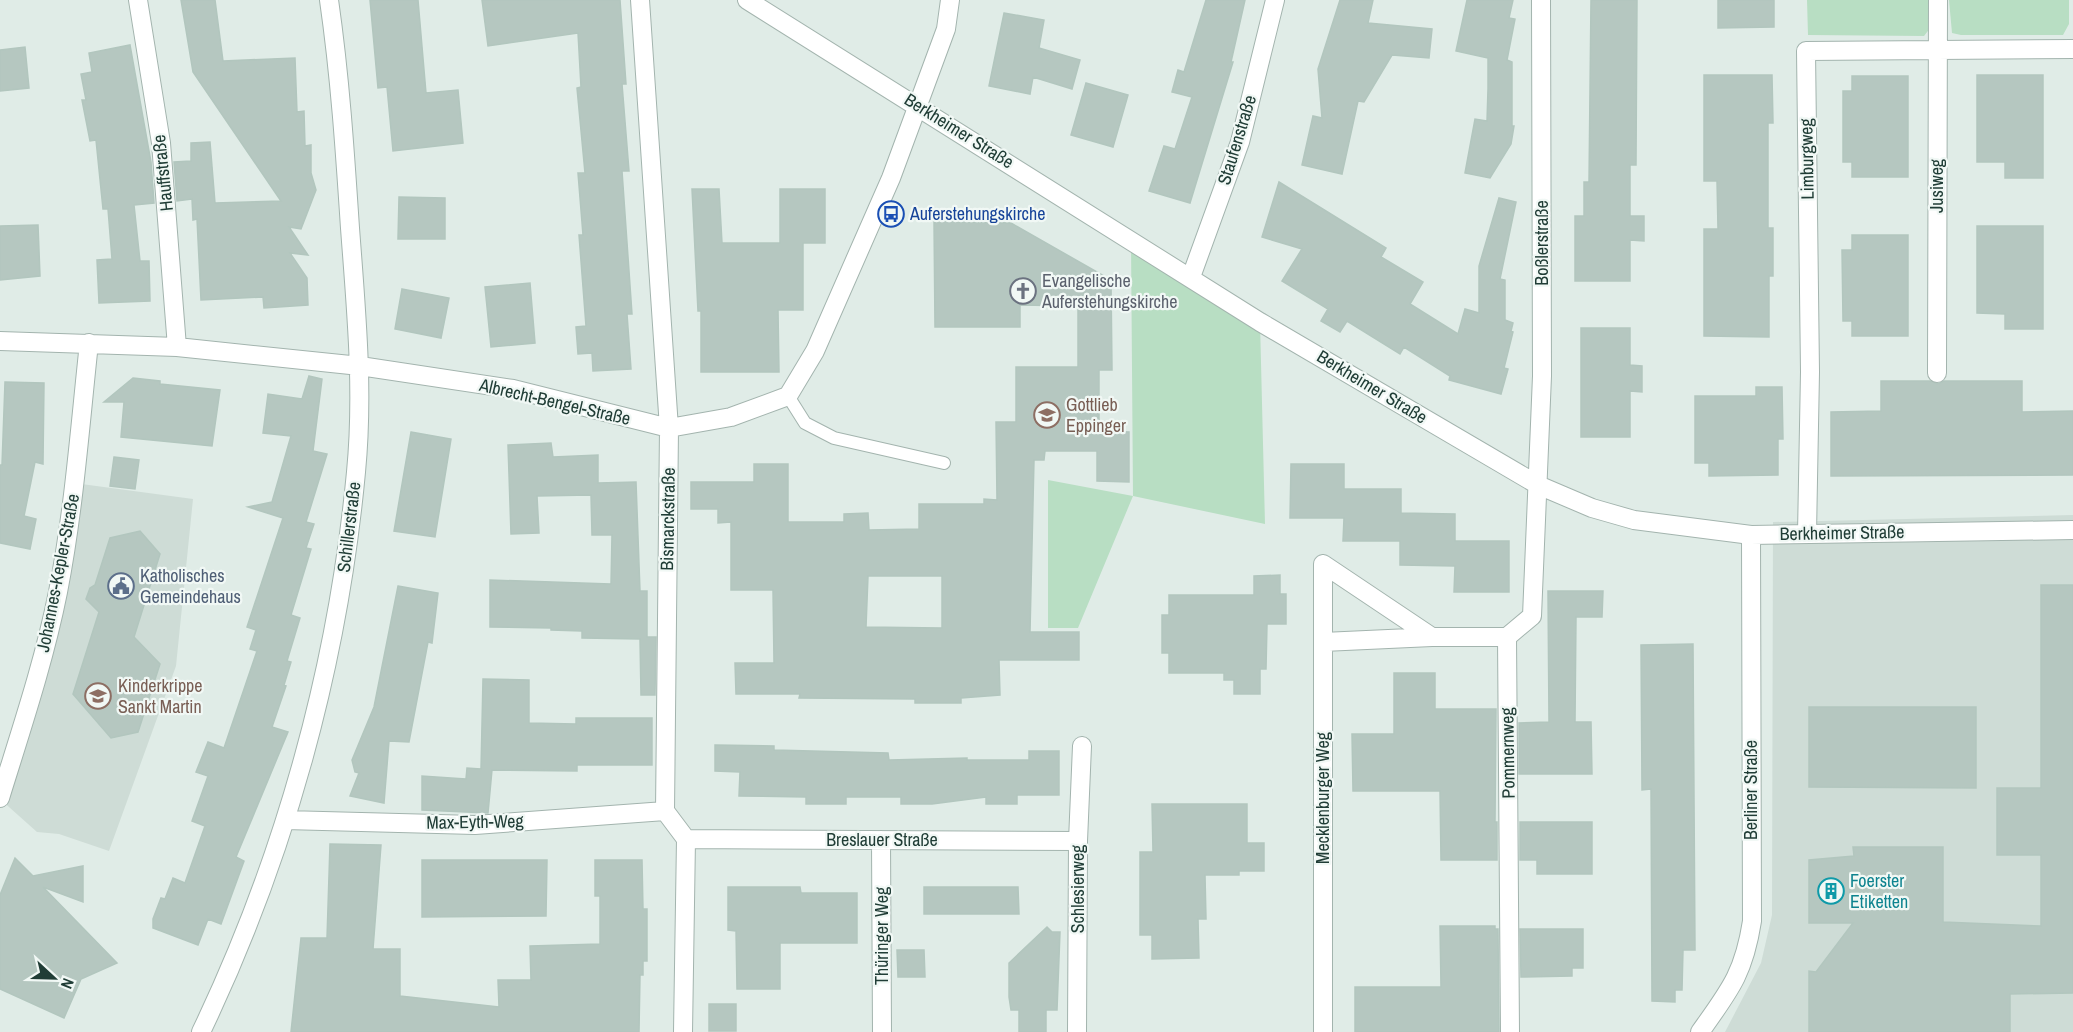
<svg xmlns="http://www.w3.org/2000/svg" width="2073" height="1032" viewBox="0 0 2073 1032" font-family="'Archivo Narrow',sans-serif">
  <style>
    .built { fill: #cedcd6 }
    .green { fill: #b8dec3 }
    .building { fill: #b5c7c0; stroke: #b2c6be; stroke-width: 1.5; fill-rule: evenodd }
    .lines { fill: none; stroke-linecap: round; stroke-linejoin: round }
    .service-casing { stroke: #a3b4ae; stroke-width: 14 }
    .minor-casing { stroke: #a3b4ae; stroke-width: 20 }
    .service { stroke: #fff; stroke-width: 12 }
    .minor { stroke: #fff; stroke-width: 18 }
    .labels { text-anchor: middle; stroke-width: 4.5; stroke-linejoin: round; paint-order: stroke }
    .street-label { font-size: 18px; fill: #203d36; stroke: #f1f8f5 }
    .transit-label { font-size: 18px; fill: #164399; stroke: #f1f8f5; text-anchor: start }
    .worship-label { font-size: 18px; fill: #5b616d; stroke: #f1f8f5; text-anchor: start }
    .education-label { font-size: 18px; fill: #785e54; stroke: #f1f8f5; text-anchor: start }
    .service-label { font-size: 18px; fill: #4e5e75; stroke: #f1f8f5; text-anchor: start }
    .culture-label { font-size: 18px; fill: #0d838f; stroke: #f1f8f5; text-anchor: start }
  </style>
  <rect width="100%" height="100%" fill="#e0ece7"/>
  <!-- built -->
  <path class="built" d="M74,483L193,499L176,666L109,851L59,834L37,832L0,799L22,727Z
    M2073,515V1032H1725L1761,963L1772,915L1773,522Z"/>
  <!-- green -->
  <path class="green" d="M1807,0H1931V27L1924,36L1808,35Z
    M1949,0H2069V24L2063,35H1961L1952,33Z
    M1131,241L1260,322L1265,524L1133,496L1078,628H1048V480L1133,496Z"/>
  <!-- building -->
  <path class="building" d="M181,0H215L223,61L295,58L297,112L304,111L305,146L311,145V173L316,190L301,229L289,227L308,255L290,253L307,278L308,305L264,308L263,297L201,300L197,219L193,220L192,199L177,201L174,162L191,161V143L210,142L215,203L281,201L193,72Z
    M370,0H418L426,93L458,90L463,143L393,151L387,87L378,88Z
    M482,0H620L626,84H622L629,171H622L632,314H627L631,369L593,371L592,353L578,354L576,327L586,326L579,235H583L578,173H585L577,88L581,87L578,33L488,46Z
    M1206,0H1245L1231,62H1233L1190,203L1149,191L1164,146L1175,149L1192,97L1172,92L1178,70L1184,72Z
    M1340,0H1373L1368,23L1432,29L1429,58L1392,55L1364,102L1358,101L1342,174L1302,165L1313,116L1322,118L1318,69Z
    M1467,0H1513L1509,18L1515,19L1507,60L1512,62V126H1514L1511,144L1490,178L1465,173L1475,119L1487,121L1488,89V58L1456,51Z
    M1591,0H1637L1636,165H1630V216H1644V241L1630,240V281H1575V216H1584V182H1589Z
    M1718,0H1774V27L1718,28Z
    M1004,13L1044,20L1039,48L1080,60L1072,89L1033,77L1030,94L989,86Z
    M130,45L151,162L154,203L134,205L140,261H149L150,301L99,303L97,260L112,259L108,209H103L96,140L90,141L82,100H86L81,74L92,72L89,53Z
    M25,47L29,88L0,91V50Z
    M1704,75H1772L1773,123H1768V228H1773V276H1769V337L1704,336V229H1718L1717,181H1704Z
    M1977,75H2043V178H2005V162H1977Z
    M1852,76H1908V177H1852V162H1843V91H1852Z
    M1086,83L1128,95L1113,147L1071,135Z
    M1279,182L1386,248L1381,257L1423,282L1410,304L1458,334L1465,309L1479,313V266L1499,198L1516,202L1500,279L1505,280V320L1513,323L1511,331L1513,332L1504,368L1508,369L1501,394L1449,380L1450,376L1404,347L1400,354L1347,321L1340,332L1321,321L1328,309L1282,281L1302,249L1262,237Z
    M692,189H719L722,243H780V189H825V243H803V310H778L779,372H701V311H698Z
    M399,197L445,198V239H398Z
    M934,221L1011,223L1111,280L1112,370H1099V431L1129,432V482L1097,481V451H1045L1044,460H1034L1030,632H1079V660H999L1000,695L961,698V703H915V699L799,698L800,694H736L735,663H774L773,590H731V522L718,523V509H691V482H754V464H788V522H844V514L868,513L869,530L919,529V504H984V499L997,500L996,422H1016V367H1078V306L1020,305V327H935ZM868,576H942V628L866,627Z
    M38,225L40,276L0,280V226Z
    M1977,226H2043V329H2005V314L1977,313Z
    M1852,235H1908V336H1852V321H1843L1842,250H1852Z
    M530,283L535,343L491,347L485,287Z
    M402,289L449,298L441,338L395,329Z
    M1581,328H1630V365L1642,366V392L1630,391V437H1581Z
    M309,376L322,379L313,451L327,454L306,522L314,524L306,548L311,549L291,615L300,618L287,661L291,662L284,685L286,686L272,727L288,732L236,857L244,861L221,924L208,919L198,945L153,928V919L161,898L165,899L173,878L185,883L205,826L192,821L208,776L196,772L208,742L224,748L257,651L250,649L256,630L247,627L283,518L248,507L272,502L291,436L263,433L268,394L302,399Z
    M133,378L160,381V384L220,390L212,446L121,437L124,402H104Z
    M1881,381H1930L1938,384L1944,381H2022V412L2073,411V475L1831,476V412L1881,411Z
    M5,382L44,383L43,464L35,462L24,516L36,519L30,549L0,543V465H2Z
    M1756,387H1782L1783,439H1778V475L1709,476V463H1695V396H1756Z
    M411,432L451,439L435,537L394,531Z
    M551,443L553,457L598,455V483L636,482L640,591H647V637H656L655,695H641L640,639L582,638V631L551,630V628L490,627V580L611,584L612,535H592L591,495L537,496L539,533L511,534L508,445Z
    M114,457L139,460L135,489L110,486Z
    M1291,464H1344V489H1401V513L1455,514V541H1509V592H1454L1455,566L1400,565V541H1343L1344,518H1290Z
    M140,531L160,554L134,637L160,664L138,732L111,738L73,694L99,612L86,599L90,588L95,585L110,538Z
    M1280,575V594H1286V624H1267L1266,669H1260V694H1234V680H1224V673H1169V653H1162V615H1169V595H1254V576Z
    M2041,585H2073V993L2010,994V1032H1809V971L1816,972L1853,923H1809V860L1854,856L1853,847H1943V922L2041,926V855H1997V788H2041Z
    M398,586L438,593L432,643L428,642L409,742L389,741L384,803L350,796L359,773L355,772L352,760L374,707Z
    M1548,591H1603L1602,617H1576L1575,722H1591L1592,774H1519V723L1549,722Z
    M1693,644L1695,950H1683L1682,990H1675V1002L1652,1001L1651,789L1642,790L1641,645Z
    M1394,673H1435V709H1496L1495,822H1497V860H1441L1440,791H1353L1352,734H1394Z
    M483,679L529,680V723L576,724V718H652V765H577V771L492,770L488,813L422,810V776L466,779L467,768L481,769Z
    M1809,707H1976V788L1809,787Z
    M715,745L774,746V750L888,753L889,760L967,758V760H1029V751H1059V795H1017V804H986V797L932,804H901V797H846V804H806V797L739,796L740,772L715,771Z
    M1152,804H1247V843H1264V871H1239V875H1205L1206,919H1198L1199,958L1152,959V935H1140V852H1153Z
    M1520,822H1592V874H1537V860H1520Z
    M330,844L381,845L373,949H400V996L499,1007L498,980H531L530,946L600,944V896H595V860H642L643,909H647V961H643V975H640L639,1032H291L301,938H327Z
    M15,858L33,876L83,866V902L43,887L117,963L81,979L64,1018L0,989V895Z
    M422,860H547L546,916L422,917Z
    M728,887H800L801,893H857V943H780V989H737L736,931L728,930Z
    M924,887H1018L1019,914H924Z
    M1440,926H1495V929H1498L1499,1032H1355V987H1441Z
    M1047,927L1052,932H1060L1057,1010H1046V1032H1019V1010H1011L1009,997V963Z
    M1520,929H1583V968H1572V976L1521,977Z
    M897,950H924L925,977H898Z
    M709,1004H736V1031H709Z"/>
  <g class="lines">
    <!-- service casing -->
    <g class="service-casing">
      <path id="service" d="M788,396L805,423L834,438L944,463"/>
    </g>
    <!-- minor casing -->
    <g class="minor-casing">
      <path id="minor" d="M138,0L161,143L177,347
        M640,0L669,428L665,811L686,839L683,1032
        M747,0L1260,322L1538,485L1592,508L1634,520L1751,535L2073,530
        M1191,277L1240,142L1275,0
        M0,341L177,347L360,366L513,389L669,428L731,417L788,396L815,351L891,178L946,29L950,0
        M1937,373L1938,0
        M1807,534L1810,372L1806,51L2073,49
        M1323,564L1432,637H1507
        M1323,642L1432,637
        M0,798C21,730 44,662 58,592C74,510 80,426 89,343
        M285,820L475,825L665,811
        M686,839L1078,841
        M881,840L882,1032
        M201,1032C285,857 338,665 356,472C364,390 356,309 350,228C345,152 340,76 329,0
        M1077,1032L1078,841L1082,746
        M1323,1032V564
        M1510,1032L1507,637L1532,616L1542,376L1541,0
        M1700,1032C1730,990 1744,973 1752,921L1751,535"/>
    </g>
    <!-- service -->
    <use href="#service" class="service"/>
    <!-- minor -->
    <use href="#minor" class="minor"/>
  </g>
  <!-- icons -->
  <defs>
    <g id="bus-ring" transform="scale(1.35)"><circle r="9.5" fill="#f1f8f5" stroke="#1a4fb4" stroke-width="1.5"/><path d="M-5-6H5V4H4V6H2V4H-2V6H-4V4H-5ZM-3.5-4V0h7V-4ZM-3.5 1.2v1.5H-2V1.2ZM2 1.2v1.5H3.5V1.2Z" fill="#1a4fb4"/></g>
    <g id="church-ring" transform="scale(1.35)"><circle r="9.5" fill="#f1f8f5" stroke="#6b7280" stroke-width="1.5"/><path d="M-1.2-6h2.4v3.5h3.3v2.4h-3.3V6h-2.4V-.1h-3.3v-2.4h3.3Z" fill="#6b7280"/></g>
    <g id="school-ring" transform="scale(1.35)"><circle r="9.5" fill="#f1f8f5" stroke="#8d6e63" stroke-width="1.5"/><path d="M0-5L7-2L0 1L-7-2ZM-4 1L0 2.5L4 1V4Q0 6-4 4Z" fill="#8d6e63"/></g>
    <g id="civic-ring" transform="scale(1.35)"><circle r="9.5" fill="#f1f8f5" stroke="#5c6f8a" stroke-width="1.5"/><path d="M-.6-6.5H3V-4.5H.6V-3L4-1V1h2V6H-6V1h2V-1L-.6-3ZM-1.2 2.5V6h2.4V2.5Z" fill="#5c6f8a"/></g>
    <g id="building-ring" transform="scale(1.35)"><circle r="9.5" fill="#f1f8f5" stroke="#0f9aa8" stroke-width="1.5"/><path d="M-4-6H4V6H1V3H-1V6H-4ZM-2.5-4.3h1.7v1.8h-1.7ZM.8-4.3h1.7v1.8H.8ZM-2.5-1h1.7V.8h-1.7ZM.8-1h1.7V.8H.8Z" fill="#0f9aa8"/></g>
  </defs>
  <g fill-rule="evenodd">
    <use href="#bus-ring" x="891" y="214"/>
    <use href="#church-ring" x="1023" y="291"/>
    <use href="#school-ring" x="1047" y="415"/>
    <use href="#civic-ring" x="121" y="586"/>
    <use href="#school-ring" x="98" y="696"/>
    <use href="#building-ring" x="1831" y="891"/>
  </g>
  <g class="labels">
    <!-- street labels -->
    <g class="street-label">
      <text transform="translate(959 131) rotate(32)" y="6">Berkheimer Straße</text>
      <text transform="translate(1237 140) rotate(-73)" y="6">Staufenstraße</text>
      <text transform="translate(1807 159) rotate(-91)" y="6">Limburgweg</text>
      <text transform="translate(163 173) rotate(-96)" y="6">Hauffstraße</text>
      <text transform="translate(1937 186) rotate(-90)" y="6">Jusiweg</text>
      <text transform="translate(1542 243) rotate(-90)" y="6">Boßlerstraße</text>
      <text transform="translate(1372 387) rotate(31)" y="6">Berkheimer Straße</text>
      <text transform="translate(555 402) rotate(13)" y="6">Albrecht-Bengel-Straße</text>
      <text transform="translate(668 519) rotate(-89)" y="6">Bismarckstraße</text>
      <text transform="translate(349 527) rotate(-83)" y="6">Schillerstraße</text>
      <text transform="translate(1842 533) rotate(-1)" y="6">Berkheimer Straße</text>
      <text transform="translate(58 573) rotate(-79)" y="6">Johannes-Kepler-Straße</text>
      <text transform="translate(1508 753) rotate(-91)" y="6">Pommernweg</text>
      <text transform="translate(1751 790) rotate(-90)" y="6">Berliner Straße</text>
      <text transform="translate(1323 798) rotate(-90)" y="6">Mecklenburger Weg</text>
      <text transform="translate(475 822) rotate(-1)" y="6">Max-Eyth-Weg</text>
      <text x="882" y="846">Breslauer Straße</text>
      <text transform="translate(1078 889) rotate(-90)" y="6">Schlesierweg</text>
      <text transform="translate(882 936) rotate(-90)" y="6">Thüringer Weg</text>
    </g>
    <!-- transit labels -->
    <g class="transit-label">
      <text x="910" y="220">Auferstehungskirche</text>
    </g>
    <!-- worship labels -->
    <g class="worship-label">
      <text x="1042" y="287">Evangelische<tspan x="1042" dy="21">Auferstehungskirche</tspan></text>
    </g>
    <!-- education labels -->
    <g class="education-label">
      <text x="1066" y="411">Gottlieb<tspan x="1066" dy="21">Eppinger</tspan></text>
      <text x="118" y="692">Kinderkrippe<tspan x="118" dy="21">Sankt Martin</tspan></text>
    </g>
    <!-- service labels -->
    <g class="service-label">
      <text x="140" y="582">Katholisches<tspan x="140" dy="21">Gemeindehaus</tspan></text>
    </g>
    <!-- culture labels -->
    <g class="culture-label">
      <text x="1850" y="887">Foerster<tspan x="1850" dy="21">Etiketten</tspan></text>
    </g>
  </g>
  <!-- north arrow -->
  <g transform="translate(54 978) rotate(112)" stroke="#f1f8f5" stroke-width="4.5" paint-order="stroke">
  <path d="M0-4.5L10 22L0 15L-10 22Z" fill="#203d36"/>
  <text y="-9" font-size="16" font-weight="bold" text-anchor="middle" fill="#203d36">N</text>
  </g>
</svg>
